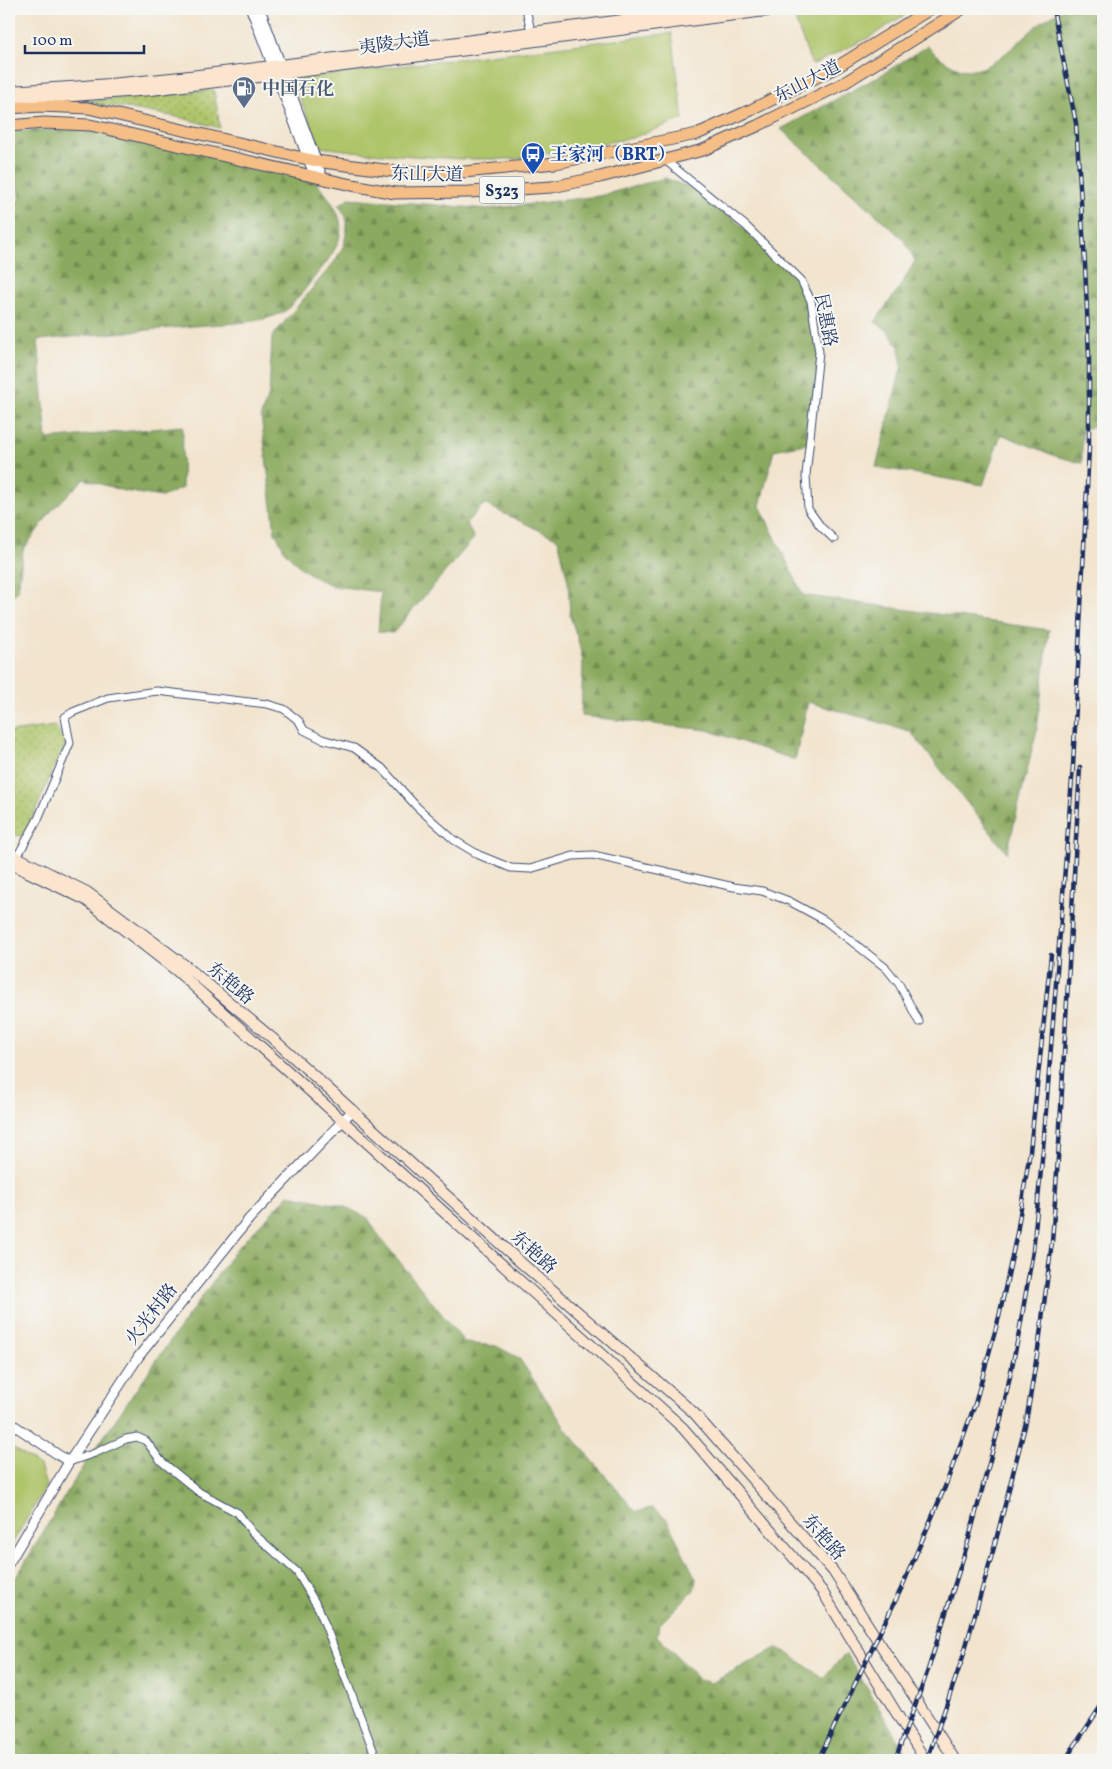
<svg xmlns="http://www.w3.org/2000/svg" width="1112" height="1769" viewBox="0 0 1112 1769" font-family="Vollkorn,'Noto Serif SC',serif">
  <style>
    .grass { fill: url(#grass-dots); stroke: #657a64 }
    .forest { fill: url(#forest-firs); stroke: #536c5e }
    .park { fill: #afc56a; stroke: #657a64 }
    .lines { fill: none; stroke-linecap: round; stroke-linejoin: round }
    .minor-casing { stroke: #3b4a6f; stroke-width: 9 }
    .tertiary-casing { stroke: #3b4a6f; stroke-width: 11 }
    .secondary-casing { stroke: #3b4a6f; stroke-width: 12 }
    .primary-casing { stroke: #3b4a6f; stroke-width: 13 }
    .minor { stroke: #fff; stroke-width: 7 }
    .tertiary { stroke: #fff; stroke-width: 9 }
    .secondary { stroke: #fbe5cf; stroke-width: 10 }
    .primary { stroke: #f5be86; stroke-width: 11 }
    .rail-casing { stroke: #1b2f5e; stroke-width: 4.5 }
    .rail { stroke: #f6f6f2; stroke-width: 2.5; stroke-dasharray: 8; stroke-linecap: butt }
    .labels { text-anchor: middle; stroke-width: 4; stroke-linejoin: round; paint-order: stroke }
    .shield { fill: #f6f6f2; stroke: #5d6b8a; stroke-width: 1 }
    .shield-label { font-size: 16px; font-weight: bold; fill: #1b2f5e }
    .street-label { font-size: 18px; fill: #1b2f5e; stroke: #f6f6f2 }
    .service-label { font-size: 18px; font-weight: bold; fill: #4e5e75; stroke: #f6f6f2; text-anchor: start }
    .transit-label { font-size: 18px; font-weight: bold; fill: #164399; stroke: #f6f6f2; text-anchor: start }
  </style>
  <defs>
    <pattern id="grass-dots" width="8" height="8" patternUnits="userSpaceOnUse" patternTransform="scale(1.25)"><rect width="8" height="8" fill="#afc56a"/><path d="M2 2h.1M6 6h.1" fill="none" stroke="#8ea05a" stroke-width="1.8" stroke-linecap="round"/></pattern>
    <pattern id="forest-firs" width="22" height="20" patternUnits="userSpaceOnUse" patternTransform="scale(1.25)"><rect width="22" height="20" fill="#8baa5e"/><path d="M5 1l3.5 6h-7zM16 11l3.5 6h-7z" fill="#718b51"/></pattern>
  </defs>
  <rect width="100%" height="100%" fill="#f6f6f2"/>
  <filter id="ink" filterUnits="userSpaceOnUse"><feTurbulence type="fractalNoise" baseFrequency=".02" numOctaves="2"/><feDisplacementMap in="SourceGraphic" scale="10" xChannelSelector="R" yChannelSelector="G"/><feConvolveMatrix kernelMatrix="1 2 1 2 8 2 1 2 1" color-interpolation-filters="sRGB"/></filter>
  <filter id="wash" filterUnits="userSpaceOnUse"><feTurbulence type="fractalNoise" baseFrequency=".0096" numOctaves="4" result="noise"/><feDisplacementMap in="SourceGraphic" scale="20" xChannelSelector="R" yChannelSelector="G"/><feGaussianBlur stdDeviation="1.12" result="paint"/><feColorMatrix in="noise" values="0 0 0 0 0 0 0 0 0 0 0 0 0 0 0 0 0 1.4 0 .05"/><feComposite in="paint" operator="in"/></filter>
  <g filter="url(#wash)">
    <rect width="100%" height="100%" fill="#f2e4cd"/>
    <!-- grass -->
    <path class="grass" d="M214,90L220,128L178,117L120,107L73,102Z
      M55,726L67,743L56,763L24,837L9,833V732Z"/>
    <!-- forest -->
    <path class="forest" d="M1063,9H1103V427L1082,428V463L1055,456L1001,434L983,485L876,467L902,365L899,347L886,329L875,322L903,282L915,261L904,240L781,129L881,75L927,46C938,57 957,72 974,70C996,67 1023,37 1040,23C1047,18 1055,14 1063,9Z
      M89,128L314,179C341,213 354,228 322,268C315,276 290,310 282,313C258,324 219,324 193,326C141,331 89,335 38,340L47,439L183,426L182,488L162,497L124,491L84,479L52,510L23,550L18,591L9,598V203L20,200L11,153H9V132Z
      M665,178L708,195L801,280L811,301L819,352L810,443L774,450L760,506L803,595L1049,630L1037,729L1007,853L910,731L808,702L795,760L707,730L581,716L583,662L578,640L570,616L568,581L558,539L484,504L466,523L474,538L393,633L378,632L381,592L334,586L318,579L300,567L286,553L275,532L261,415L269,394L272,337L335,261L344,245L347,228L346,217L339,205L349,198L488,209L599,196Z
      M289,1195L343,1206L368,1218L378,1235L465,1343L496,1346L519,1358L566,1429L636,1512L652,1508L666,1518L696,1579L694,1590L659,1625L657,1636L700,1680L711,1683L776,1648L786,1652L823,1678L846,1653L910,1760H9V1589L78,1474L158,1358L237,1248Z"/>
    <!-- park -->
    <path class="park" d="M838,9H914L870,37L812,65L794,17Z
      M672,33L683,119L632,138L515,159H461L369,153L320,147L295,86L301,78Z
      M9,1445L40,1466L46,1486L9,1549Z"/>
  </g>
  <g filter="url(#ink)">
    <g class="lines">
      <!-- minor casing -->
      <g class="minor-casing">
        <path id="minor" d="M526,9L531,31
          M665,160L746,226L801,280L811,301L819,352L806,475L808,509L821,527L834,539
          M17,857L38,819L70,743L65,717L73,712L108,698L157,691L267,704L284,709L299,721L304,730L322,739L354,748L382,768L417,807L454,840L479,855L511,868L530,869L573,856L593,855L734,887L762,891L789,901L824,920L886,968L899,984L919,1022
          M69,1462L95,1453L126,1439L137,1437L146,1441L161,1461L199,1492L238,1513L252,1532L297,1572L319,1609L377,1760"/>
      </g>
      <!-- tertiary casing -->
      <g class="tertiary-casing">
        <path id="tertiary" d="M251,9L315,177
          M260,9L323,179
          M9,1422L69,1462
          M9,1563L69,1462L139,1356L249,1219L353,1110"/>
      </g>
      <!-- secondary casing -->
      <g class="secondary-casing">
        <path id="secondary" d="M9,91C57,88 105,85 152,80C338,60 523,32 709,9
          M9,101L151,90L275,75L782,9
          M9,853L87,892L186,966L272,1038L518,1260L694,1413L833,1571L955,1760
          M9,863L86,900L177,971L683,1428L822,1591L925,1760"/>
      </g>
      <!-- primary casing -->
      <g class="primary-casing">
        <path id="primary" d="M9,108L41,106L88,108L316,161L400,172H464L556,163L697,134L751,110L837,67L930,9
          M9,126L44,123L90,125L347,184L395,193L469,192L552,187L600,177L703,150L757,126L844,83L962,9"/>
      </g>
      <!-- minor -->
      <use href="#minor" class="minor"/>
      <!-- tertiary -->
      <use href="#tertiary" class="tertiary"/>
      <!-- secondary -->
      <use href="#secondary" class="secondary"/>
      <!-- primary -->
      <use href="#primary" class="primary"/>
      <!-- rail casing -->
      <g class="rail-casing">
        <path id="rail" d="M818,1760L901,1589L945,1487L975,1404L999,1317L1017,1233L1030,1151L1051,955
          M895,1760L928,1670L968,1542L1001,1419L1019,1333L1033,1251L1043,1149L1073,766L1089,448V357L1085,264L1076,123L1053,9
          M927,1760L962,1660L995,1544L1026,1422L1039,1343L1052,1242L1059,1144L1080,767
          M1065,1760L1103,1703"/>
      </g>
      <!-- rail -->
      <use href="#rail" class="rail"/>
    </g>
  </g>
  <!-- icons -->
  <defs>
    <g id="fuel-pin" transform="scale(1.25)"><path d="M0 17L-7.5 6A9.5 9.5 0 1 1 7.5 6Z" fill="#5c6f8a" stroke="#f6f6f2"/><path d="M-5.5-6h7V0h2V4h1.3V-2.5L3-4.5l.8-.8L6-3V5H2.5V1h-1V6h-7ZM-4.2-4.7v3.2H.2V-4.7Z" fill="#fff"/></g>
    <g id="bus-pin" transform="scale(1.25)"><path d="M0 17L-7.5 6A9.5 9.5 0 1 1 7.5 6Z" fill="#1a4fb4" stroke="#f6f6f2"/><path d="M-5-6H5V4H4V6H2V4H-2V6H-4V4H-5ZM-3.5-4V0h7V-4ZM-3.5 1.2v1.5H-2V1.2ZM2 1.2v1.5H3.5V1.2Z" fill="#fff"/></g>
  </defs>
  <g fill-rule="evenodd">
    <use href="#fuel-pin" x="244" y="88"/>
    <use href="#bus-pin" x="533" y="154"/>
  </g>
  <g class="labels">
    <!-- shield labels -->
    <rect class="shield" x="479.5" y="176.5" width="45" height="27" rx="4"/>
    <g class="shield-label">
      <text x="502" y="196">S323</text>
    </g>
    <!-- street labels -->
    <g class="street-label">
      <text transform="translate(394 43) rotate(-8)" y="6">夷陵大道</text>
      <text transform="translate(807 81) rotate(-27)" y="6">东山大道</text>
      <text transform="translate(427 174) rotate(1)" y="6">东山大道</text>
      <text transform="translate(826 320) rotate(79)" y="6">民惠路</text>
      <text transform="translate(231 983) rotate(40)" y="6">东艳路</text>
      <text transform="translate(534 1252) rotate(42)" y="6">东艳路</text>
      <text transform="translate(151 1314) rotate(-52)" y="6">火光村路</text>
      <text transform="translate(824 1537) rotate(49)" y="6">东艳路</text>
    </g>
    <!-- service labels -->
    <g class="service-label">
      <text x="262" y="94">中国石化</text>
    </g>
    <!-- transit labels -->
    <g class="transit-label">
      <text x="550" y="160">王家河（BRT）</text>
    </g>
  </g>
  <!-- margin -->
  <rect width="1112" height="1769" fill="none" stroke="#f6f6f2" stroke-width="30"/>
  <!-- scale -->
  <path d="M25 45v8h119v-8" fill="none" stroke="#1b2f5e" stroke-width="2.5"/>
  <text x="32" y="45" font-size="15" fill="#1b2f5e" stroke="#f6f6f2" stroke-width="4" paint-order="stroke">100 m</text>
</svg>
